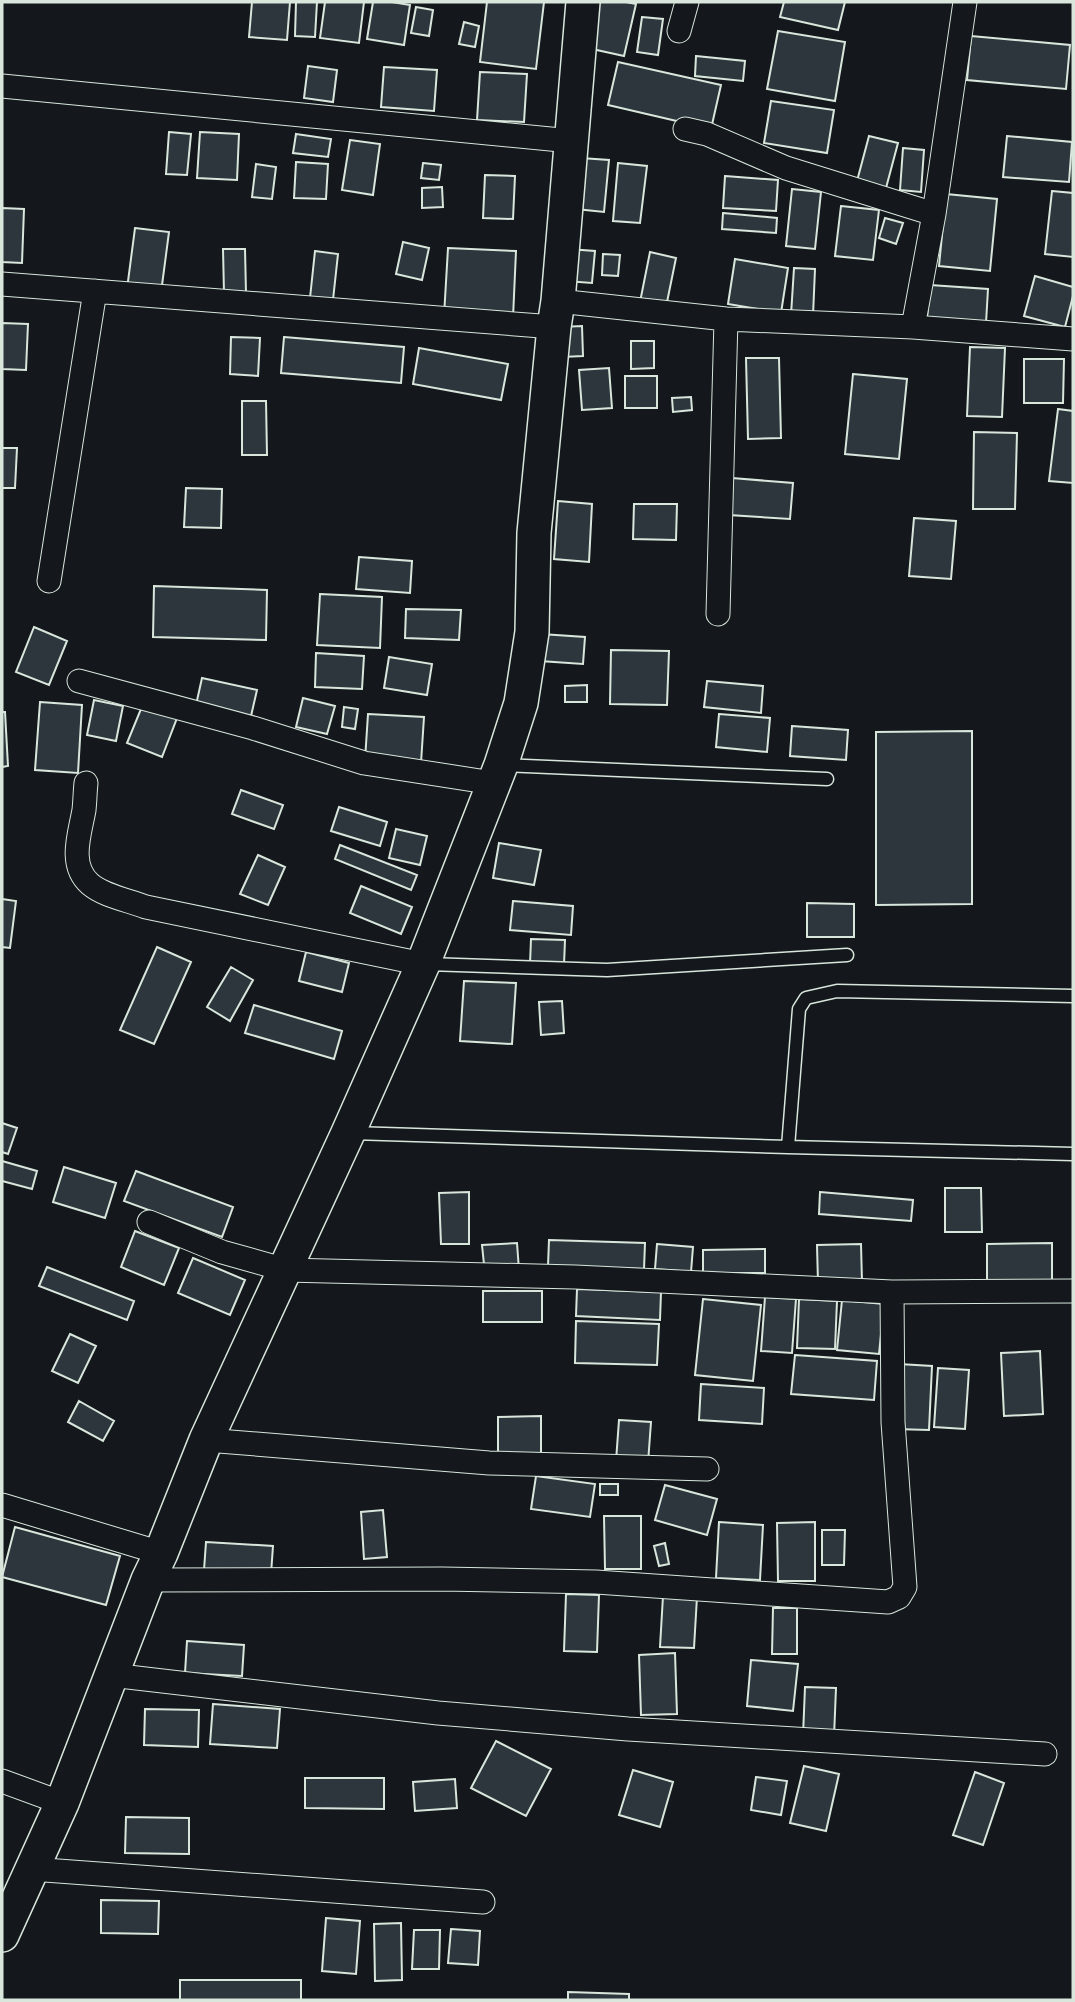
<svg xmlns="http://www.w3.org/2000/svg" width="1075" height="2002" viewBox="0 0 1075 2002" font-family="Bitter,serif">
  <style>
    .building { fill: #2c363c; stroke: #d8e6dc; stroke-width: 2 }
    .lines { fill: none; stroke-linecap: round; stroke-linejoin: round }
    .lane-casing { stroke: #d8e6dc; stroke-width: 15 }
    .street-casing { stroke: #d8e6dc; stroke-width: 25 }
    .secondary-casing { stroke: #d8e6dc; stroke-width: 36 }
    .lane { stroke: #14181c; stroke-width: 12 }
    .street { stroke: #14181c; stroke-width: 23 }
    .secondary { stroke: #14181c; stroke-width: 33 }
  </style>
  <rect width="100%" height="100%" fill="#14181c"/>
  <!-- building -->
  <path class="building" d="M252,2H290L287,40L249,37Z
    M296,2H317L315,37L295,36Z
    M325,2H364L359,43L320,38Z
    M373,2H392L410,5L404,45L367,39Z
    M487,2H544L536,69L480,62Z
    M594,2H626L636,4L624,56L583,47Z
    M784,2H845L838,30L780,17Z
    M416,7L433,10L429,36L411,33Z
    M642,17L663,19L658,55L637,52Z
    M464,22L479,26L475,47L459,44Z
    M778,31L845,42L835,101L767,89Z
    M971,36L1070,45L1066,89L967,80Z
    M696,56L745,61L743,81L695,76Z
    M618,62L721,85L711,129L608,105Z
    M308,66L337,70L333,102L304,98Z
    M384,67L437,70L434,111L381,107Z
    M480,72L527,74L524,122L477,120Z
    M771,101L834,110L827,153L764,143Z
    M169,132L191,134L187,175L166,174Z
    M200,132L239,134L237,180L197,178Z
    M296,134L331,139L328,157L293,153Z
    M869,136L898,143L886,188L857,181Z
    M1007,136L1072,142L1069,182L1003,177Z
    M350,140L380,144L373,195L342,190Z
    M903,148L924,150L921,192L900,190Z
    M581,158L609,160L604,212L576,209Z
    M296,162L328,164L326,199L294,198Z
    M423,163L441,165L439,180L421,178Z
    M618,163L647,166L640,223L613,221Z
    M256,164L276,167L272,199L252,197Z
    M485,175L515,176L513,219L483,218Z
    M725,176L778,180L776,211L723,208Z
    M442,187L443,207L422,208V188Z
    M792,189L821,192L815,249L786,246Z
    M1052,191L1073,193V257L1045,254Z
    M946,194L997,199L990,271L939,266Z
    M841,206L879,210L873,260L835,256Z
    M2,208L24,209L22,263L2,262Z
    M723,213L777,218L776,233L722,229Z
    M885,218L903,223L896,244L879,238Z
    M135,228L169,232L161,293L127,289Z
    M403,242L429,248L422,280L396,274Z
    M448,248L516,251L513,318L444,316Z
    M223,249H245L246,293H224Z
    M568,249L595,251L592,283L566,281Z
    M315,251L338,254L333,300L310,298Z
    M650,252L676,258L666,307L640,302Z
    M603,254L620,255L618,276L602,275Z
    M735,259L788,268L781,313L728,304Z
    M794,268L815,269L813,316L791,315Z
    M1035,276L1073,287V296L1065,327L1024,316Z
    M930,285L988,289L986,323L927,319Z
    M2,323L28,324L26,370L2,369Z
    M582,326L583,356L562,357L561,327Z
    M231,337L260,338L258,376L230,374Z
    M284,337L404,347L401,383L281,373Z
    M631,341H654V368L631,369Z
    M970,347L1005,348L1002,417L967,416Z
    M419,348L508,364L501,400L413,384Z
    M746,358H779L781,438L748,439Z
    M1024,359H1064L1063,403H1024Z
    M609,368L612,408L582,410L579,370Z
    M853,374L907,379L899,459L845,454Z
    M625,376H657V408H625Z
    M691,397L692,410L673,412L672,398Z
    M242,401H266L267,455H242Z
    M1058,409L1073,411V483L1049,481Z
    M974,432L1017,433L1015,509H973Z
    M2,448H17L15,488H2Z
    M732,478L793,483L790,519L729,515Z
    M186,488L222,489L221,528L184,527Z
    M558,501L592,504L589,562L554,559Z
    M634,504H677L676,540L633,539Z
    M914,518L956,521L951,579L909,576Z
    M359,557L412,561L410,593L356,589Z
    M154,586L267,590L266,640L153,637Z
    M320,594L382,597L380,648L317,645Z
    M406,609L461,610L459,640L405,638Z
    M34,627L67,641L49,685L16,672Z
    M541,634L585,637L583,664L540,661Z
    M611,650L669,651L667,705L610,704Z
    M316,653L364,656L362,689L315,687Z
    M389,657L432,664L427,695L384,688Z
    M202,678L257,690L251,716L196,705Z
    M707,681L763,686L761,713L704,707Z
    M587,685V702H565V686Z
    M303,698L335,706L327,734L296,727Z
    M94,700L123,706L116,741L87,735Z
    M40,702L82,705L78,773L35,770Z
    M143,704L177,718L162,757L127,743Z
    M344,707L358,709L355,729L342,727Z
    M2,712H5L8,766L2,767Z
    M368,714L424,717L421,763L365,760Z
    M719,714L770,718L767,752L716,747Z
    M792,726L848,730L846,760L790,756Z
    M972,731V904L876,905V732Z
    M241,790L283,805L274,829L232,814Z
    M339,807L387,822L380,846L331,831Z
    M396,829L427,836L420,865L389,858Z
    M499,843L541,850L534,885L493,878Z
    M340,845L417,875L411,890L335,859Z
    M258,855L285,867L268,905L240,894Z
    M361,886L412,907L401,934L350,913Z
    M2,899L16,901L10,948L2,947Z
    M513,901L573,906L571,935L510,930Z
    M807,903L854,904V937H807Z
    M531,939L565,940L564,965L530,964Z
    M157,947L191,962L154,1044L120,1030Z
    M306,952L349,963L342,992L299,981Z
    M231,967L253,980L230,1021L207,1007Z
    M464,981L516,983L512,1044L460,1041Z
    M562,1001L564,1033L541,1035L539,1002Z
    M254,1005L342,1031L334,1059L245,1033Z
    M2,1123L17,1128L8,1154L2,1152Z
    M2,1161L37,1171L32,1189L2,1181Z
    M64,1167L116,1183L105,1218L53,1202Z
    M136,1171L233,1207L222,1237L124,1201Z
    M945,1188H981L982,1232H945Z
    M469,1192V1244H441L439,1193Z
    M820,1192L913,1200L911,1221L819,1214Z
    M135,1231L179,1248L164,1285L121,1267Z
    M549,1240L645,1243L644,1269L548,1266Z
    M517,1243L519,1270L485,1274L482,1245Z
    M1052,1243V1282H987V1244Z
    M657,1244L693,1247L691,1272L655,1269Z
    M861,1244L862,1282L818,1283L817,1245Z
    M765,1249V1273H703V1250Z
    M193,1258L245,1280L230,1315L178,1293Z
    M47,1267L134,1301L127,1320L39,1286Z
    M577,1289L661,1292L660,1320L576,1316Z
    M483,1291H542V1322H483Z
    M765,1297L796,1299L792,1353L761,1351Z
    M703,1299L761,1305L753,1381L695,1375Z
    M799,1299L837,1301L835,1349L797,1348Z
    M842,1300L884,1304L879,1354L837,1350Z
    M576,1321L659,1324L657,1365L575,1363Z
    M70,1334L96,1346L78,1383L52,1371Z
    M1040,1351L1043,1414L1004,1416L1001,1353Z
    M795,1355L877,1361L874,1400L791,1394Z
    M899,1364L932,1366L929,1430L895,1429Z
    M938,1368L969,1370L965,1429L934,1427Z
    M701,1384L764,1388L762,1424L699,1420Z
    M79,1401L114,1421L103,1441L68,1422Z
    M541,1416V1457L498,1458V1417Z
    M619,1420L651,1422L648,1463L616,1461Z
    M536,1476L595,1484L590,1517L531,1509Z
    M600,1484H618V1495H600Z
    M665,1485L717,1499L707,1535L655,1520Z
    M383,1510L387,1557L364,1559L361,1512Z
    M604,1516H641V1569H605Z
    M719,1522L763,1525L760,1580L716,1578Z
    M815,1522V1581H778L777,1523Z
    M15,1527L120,1556L106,1605L2,1577Z
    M822,1530H845L844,1565H822Z
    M206,1542L273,1546L271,1574L204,1570Z
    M665,1543L669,1564L659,1566L654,1546Z
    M566,1594L599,1595L597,1652L564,1651Z
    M663,1596L697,1597L694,1648L660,1647Z
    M773,1608H797V1654H772Z
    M187,1641L244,1645L242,1676L185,1673Z
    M675,1653L677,1714L641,1715L639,1655Z
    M751,1660L798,1664L793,1711L747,1706Z
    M805,1687L836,1688L834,1737L803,1736Z
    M213,1704L280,1709L277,1748L210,1744Z
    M145,1709L199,1710L198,1747L144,1745Z
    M496,1741L551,1769L526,1816L471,1788Z
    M804,1766L839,1774L826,1831L790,1823Z
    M633,1770L673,1782L660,1827L619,1815Z
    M975,1772L1004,1783L983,1845L953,1835Z
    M756,1777L787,1781L781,1815L751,1810Z
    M305,1778H384V1809L305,1808Z
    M455,1779L457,1808L415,1811L413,1782Z
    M126,1817L189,1818V1854L125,1853Z
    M101,1900L159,1901L158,1934L101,1933Z
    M326,1918L360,1921L356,1974L322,1971Z
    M401,1923L402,1980L375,1981L374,1924Z
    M451,1929L480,1931L478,1965L448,1963Z
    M414,1930H440L439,1969H412Z
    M180,1980H301V2000H180Z
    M568,1992L629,1994V2000H568Z"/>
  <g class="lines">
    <!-- lane casing -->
    <g class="lane-casing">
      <path id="lane" d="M501,765L827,779
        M427,964L607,970L847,955
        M352,1133L788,1147L1073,1154
        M788,1147L799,1009L806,998L837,991L1073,996"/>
    </g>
    <!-- street casing -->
    <g class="street-casing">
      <path id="street" d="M679,31L687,2
        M2,86L571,141
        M685,129L707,134L786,168L934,214
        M2,284L554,327
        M558,301L726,319L913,327L1073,339
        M913,327L934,214L965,2
        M49,581L95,291
        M718,614L726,319
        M79,681L253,728L364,763L493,783
        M86,783C85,792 85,801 84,810C80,833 68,865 90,884C104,896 128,900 146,907L423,964
        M149,1222L222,1252L286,1270L575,1277L892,1292L1073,1291
        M206,1440L489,1463L707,1469
        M2,1505L161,1553
        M148,1580L442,1579L596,1582L888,1602L899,1597L905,1587L893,1422L892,1292
        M111,1675L438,1713L628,1729L1045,1754
        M2,1781L62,1803
        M31,1869L483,1902"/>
    </g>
    <!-- secondary casing -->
    <g class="secondary-casing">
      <path id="secondary" d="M2,1935L62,1803L148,1580L161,1553L206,1440L348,1133L423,964L501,765L521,703L532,632L534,533L554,327L558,301L583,2"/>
    </g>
    <!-- lane -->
    <use href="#lane" class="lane"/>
    <!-- street -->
    <use href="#street" class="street"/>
    <!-- secondary -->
    <use href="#secondary" class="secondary"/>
  </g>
  <!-- border -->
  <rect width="1075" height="2002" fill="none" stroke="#d8e6dc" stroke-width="7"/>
</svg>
